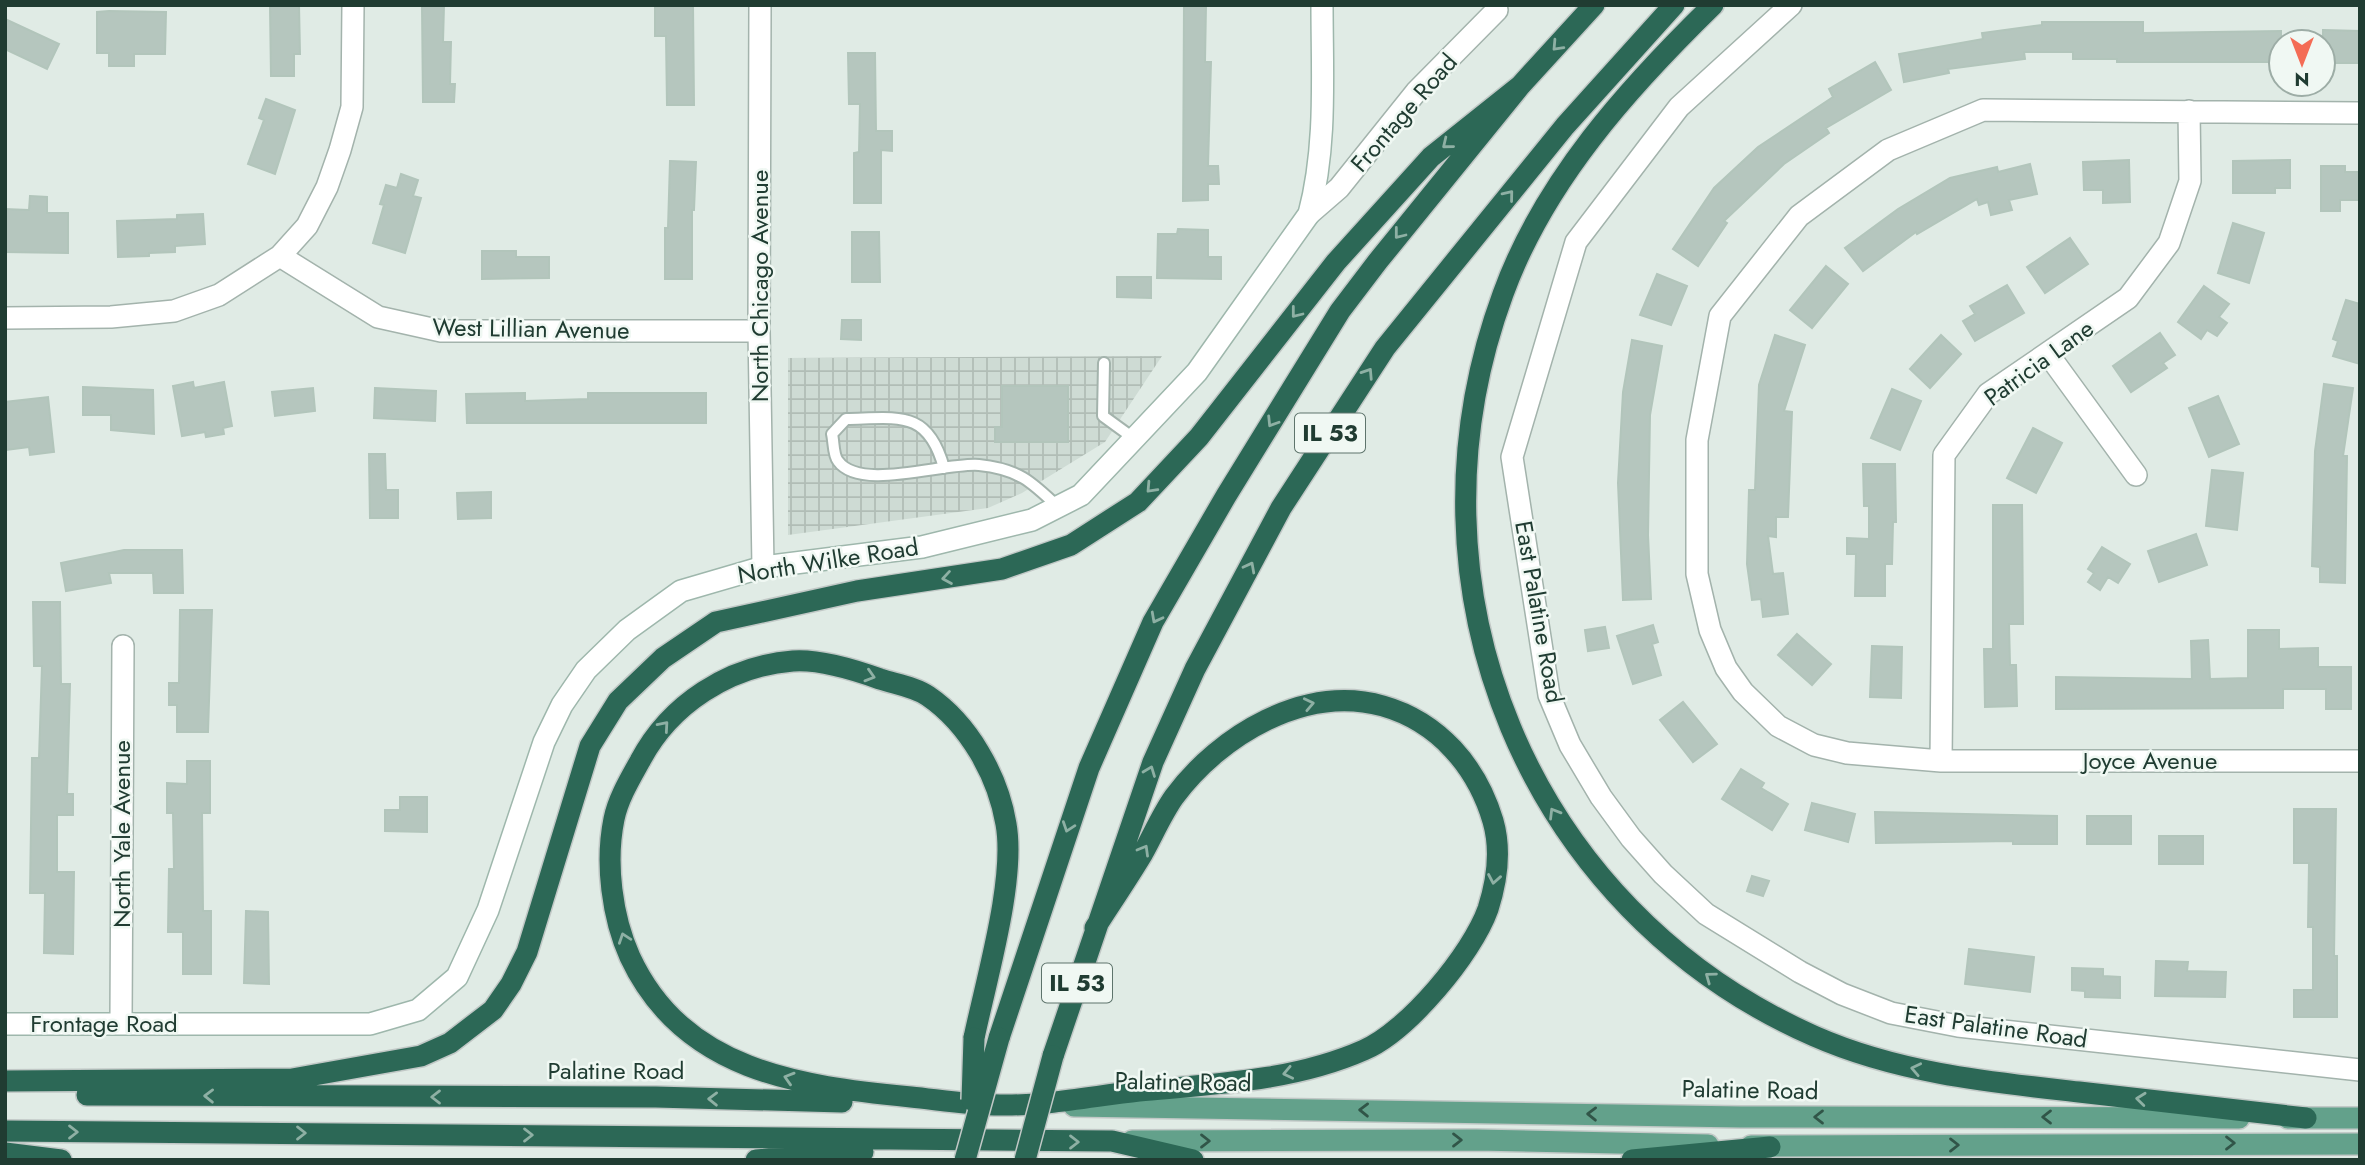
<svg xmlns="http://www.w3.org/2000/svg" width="2365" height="1165" viewBox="0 0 2365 1165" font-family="Jost,sans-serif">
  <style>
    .industrial { fill: url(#industrial-grid) }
    .building { fill: #b5c6be; stroke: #b2c5bb; stroke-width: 2 }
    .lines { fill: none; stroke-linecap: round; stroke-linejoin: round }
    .lane-casing { stroke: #a3b3ac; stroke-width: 14 }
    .street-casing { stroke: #a3b3ac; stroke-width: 24 }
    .secondary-casing { stroke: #9eb7ac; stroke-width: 24 }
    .primary-casing { stroke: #c1c8c6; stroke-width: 24 }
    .highway-casing { stroke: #c1c8c6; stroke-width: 24 }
    .lane { stroke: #fff; stroke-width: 10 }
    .street { stroke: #fff; stroke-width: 21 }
    .secondary { stroke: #fff; stroke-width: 21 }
    .primary { stroke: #63a18b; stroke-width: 21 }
    .highway { stroke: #2c6856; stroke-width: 21 }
    .highway-bridge-casing { stroke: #c1c8c6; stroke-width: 24; stroke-linecap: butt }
    .highway-bridge { stroke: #2c6856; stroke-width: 21 }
    .oneway { stroke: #8eb0a4 }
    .oneway2 { stroke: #315548 }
    .labels { text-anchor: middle; stroke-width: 5; stroke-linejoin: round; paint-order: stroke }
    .shield { fill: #f0f8f3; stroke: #5e746c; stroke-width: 2 }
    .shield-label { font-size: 23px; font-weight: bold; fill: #203c32 }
    .street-label { font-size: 24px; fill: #203c32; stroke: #f0f8f3 }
  </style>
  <defs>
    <pattern id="industrial-grid" width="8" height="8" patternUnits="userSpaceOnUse" patternTransform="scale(1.75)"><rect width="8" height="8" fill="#cedbd4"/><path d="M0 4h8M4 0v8" fill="none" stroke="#b1bdb6"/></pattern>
  </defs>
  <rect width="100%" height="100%" fill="#e0ebe5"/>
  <!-- industrial -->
  <path class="industrial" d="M1162,356L1105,442L1022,493L988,508L788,535V358Z"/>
  <!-- building -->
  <path class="building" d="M270,5H299L300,54H294V76H271Z
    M422,5H444L443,42H451L450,84H455L454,102H423Z
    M655,5H693L694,105H667L666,36H655Z
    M1184,5H1206L1205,62H1211L1208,166H1218L1219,184H1208V200L1183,201Z
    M109,11L166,12L165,54H134V66H109V53H97V12Z
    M5,19L59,44L47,69L5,49Z
    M2042,22H2143V33L2281,31V62H2117V59H2073V52H2024L2025,59L1948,69L1949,73L1904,82L1899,54L1983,39L1982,33L2042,25Z
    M2323,30L2360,31V63H2323Z
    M848,53H875L876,131H892V151L881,150V203H854V153L859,152L860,104H849Z
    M1875,62L1891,90L1826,128L1829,133L1784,164L1724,221L1727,223L1698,266L1673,249L1714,188L1758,147L1833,97L1829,89Z
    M266,99L295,110L275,174L248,164L264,120L259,118Z
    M2129,160L2130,202L2103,203V190H2084L2083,162Z
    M2290,160V188H2275V193H2233V161Z
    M670,161L696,162L694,210H692V279H665V228H668Z
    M2030,164L2037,194L2009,200L2012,210L1991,215L1988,202L1979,205L1977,199L1917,234L1916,232L1863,271L1845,248L1898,209L1950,178L1997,167L1998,172Z
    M2321,166H2345V172H2360V200H2340V211H2321Z
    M401,174L418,180L413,196L421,198L405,253L373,243L384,205L380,204L386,185L397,188Z
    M30,196L47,197V213H68V253L5,252V209L29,210Z
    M203,214L205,244L175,246V252L149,253V256L118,257L117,221L177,219V215Z
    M2233,223L2264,233L2249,283L2218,273Z
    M1178,229L1208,230V257H1221V279L1157,278L1158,234H1177Z
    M852,232H879L880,282H852Z
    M2070,238L2088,264L2045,293L2027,267Z
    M482,251H516V257H549V278L482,279Z
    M1826,266L1848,284L1812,328L1790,310Z
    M1657,274L1687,286L1671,325L1640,315Z
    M1117,277H1151V298L1117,297Z
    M2007,285L2024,313L1975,341L1963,321L1975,314L1970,306Z
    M2204,286L2229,304L2219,317L2227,323L2217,336L2207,330L2201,339L2178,322Z
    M2346,300L2360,304V364L2333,356L2338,341L2333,339Z
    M842,320H861V340L841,339Z
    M2160,333L2175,355L2163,363L2167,368L2131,392L2113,366Z
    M1775,335L1805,345L1784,411L1792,412L1788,517H1776V537L1768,536L1773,574L1783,573L1788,614L1763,617L1761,599L1752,600L1747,564L1749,490H1755L1759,385Z
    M1941,335L1961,354L1930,388L1910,369Z
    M1632,340L1662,346L1650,415L1648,535L1651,599L1623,600L1618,483L1623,392Z
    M193,382L194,388L224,382L232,426L223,428L224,434L206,437L205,432L182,436L173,386Z
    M2324,384L2353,388L2343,456H2347L2345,583L2320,582V567L2312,566L2315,451Z
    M1002,386H1068V442H995V427H1002Z
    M83,387L153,390L154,434L111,430V415H83Z
    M313,388L315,411L275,416L272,392Z
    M375,388L436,391L435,421L374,418Z
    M1892,389L1921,401L1900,450L1871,438Z
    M525,393V401L588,399V393H706V423H467L466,394Z
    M2218,396L2239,444L2209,457L2189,408Z
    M48,397L54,452L30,455L29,447L5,450V402Z
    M2033,428L2062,443L2036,493L2007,478Z
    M369,454H385L386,490H398V518H370Z
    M1863,464H1895L1896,522H1893L1892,564H1885V596H1855L1856,554H1847V538L1869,539V506H1864Z
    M2212,470L2243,473L2237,530L2206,526Z
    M491,492V518L458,519L457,493Z
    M1993,505H2022L2023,624H2009L2010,665H2016L2017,706L1985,707L1984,649H1993Z
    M2196,534L2207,565L2159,582L2148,551Z
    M2102,547L2130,564L2118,583L2108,577L2100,590L2088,582L2094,573L2088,569Z
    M124,550H182L183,593H154L153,573H109L111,583L66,591L61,563Z
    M33,602H60L61,684H70L67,794H73V815H57V872H74L73,954L44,953L45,893H30L32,758H39L42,666H34Z
    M180,610H212L208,732H177V705H169V683H179Z
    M1653,625L1658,642L1652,644L1661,675L1633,684L1617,636Z
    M1605,627L1609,648L1588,651L1585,630Z
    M2248,630H2279V649L2318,648V667H2351V709H2326V689H2283V708L2056,709V677L2192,679L2191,641L2208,640L2210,679L2248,678Z
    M1797,634L1831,664L1812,685L1778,655Z
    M1872,646L1902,647L1901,698L1870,697Z
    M1683,702L1717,744L1693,762L1660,720Z
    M187,761H210V813H202L203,911H211V974H183V932H168L169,869H174L173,813H167V783L187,784Z
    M1741,769L1764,783L1761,788L1788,804L1772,830L1722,799Z
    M400,797H427V832L385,831V810H400Z
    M1812,803L1855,814L1848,842L1805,830Z
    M2294,809H2336L2334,956H2337V1017H2294V990H2313V927H2308L2309,863H2294Z
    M1875,812L2057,816V844H2013V841L1876,843Z
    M2087,816H2131V844H2087Z
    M2159,836H2203V864H2159Z
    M1752,876L1769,881L1763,896L1747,891Z
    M246,911L268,912L269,984L244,983Z
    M1969,949L2034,957L2030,992L1965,984Z
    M2156,961L2188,962L2187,971L2226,972L2225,997L2155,996Z
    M2072,968L2103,969V976L2120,977V998L2085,997V991L2072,990Z"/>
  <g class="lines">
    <!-- lane casing -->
    <g class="lane-casing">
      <path id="lane" d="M1104,363L1103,416L1136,440
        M944,468C928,409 898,418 846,419L832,434C834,442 833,455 838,461C860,492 945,462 979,465C1018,469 1031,481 1058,507"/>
    </g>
    <!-- street casing -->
    <g class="street-casing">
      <path id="street" d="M760,5L759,331L763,567
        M1791,5L1679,107L1576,242L1512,457L1549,695L1570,745L1601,797L1631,838L1663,874L1706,914L1800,972L1842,994L1891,1013L1958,1026L2360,1070
        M2360,113L1983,110L1888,150L1799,216L1720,316L1697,440V574L1710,630L1726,668L1743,692L1778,726L1814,745L1847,753L1941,761H2360
        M1309,214L1339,188L1416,92L1497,10
        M280,256L378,317L441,331H759
        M5,318L111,317L174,311L219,295L280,256L307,226L327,187L340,150L352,107L353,5
        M2048,354L2136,475
        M1941,761L1944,455L1988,394L2128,298L2169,243L2190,181L2189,111
        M121,1022L123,646"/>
    </g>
    <!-- secondary casing -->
    <g class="secondary-casing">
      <path id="secondary" d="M5,1024H370L418,1010L457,977L488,910L544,742L562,705L586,670L627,630L681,591L763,567L922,547L1032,520L1081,495L1197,372L1309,214C1327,146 1322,75 1322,5"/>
    </g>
    <!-- primary casing -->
    <g class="primary-casing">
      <path id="primary" d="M1074,1106L1741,1117L2239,1118
        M2288,1118H2360
        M1132,1141L1476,1140L1708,1145
        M1751,1146L2360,1144"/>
    </g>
    <!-- highway casing -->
    <g class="highway-casing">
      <path id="highway" d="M1713,5C1628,88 1544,181 1503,294C1395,587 1528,910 1814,1036C1898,1073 1989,1082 2079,1092C2155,1101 2231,1109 2306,1118
        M974,1038C986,980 1016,880 1006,824C998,776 969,724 928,696C915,687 895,684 880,679C855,670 820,659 793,661C729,666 670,704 640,761C630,779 618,799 614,819C605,863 612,917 630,957C683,1071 798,1086 911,1097C940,1100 970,1105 1000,1105C1045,1106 1094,1096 1139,1091C1215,1084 1294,1081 1364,1050C1408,1031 1472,954 1488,909C1497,881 1501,849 1493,821C1477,767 1439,722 1383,706C1305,684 1220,735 1174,797C1162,814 1153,835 1143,853C1128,878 1111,903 1095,928
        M999,1038L1089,768L1153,622L1226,496L1340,311L1378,261L1520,86L1594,5
        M1053,1056L1153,762L1195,669L1281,508L1385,348L1565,126L1674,5
        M5,1081L292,1079L421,1056L450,1043L493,1010L511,984L527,952L590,746L618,701L663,658L716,622L857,591L1002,569L1071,545L1138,502L1199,437L1336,262L1431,157L1520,86
        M87,1095L656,1097L842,1102
        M5,1131L1112,1141L1193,1160
        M5,1153L61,1160
        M756,1160L863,1152
        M1632,1160L1770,1147"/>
    </g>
    <!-- lane -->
    <use href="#lane" class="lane"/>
    <!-- street -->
    <use href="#street" class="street"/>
    <!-- secondary -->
    <use href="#secondary" class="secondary"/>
    <!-- primary -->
    <use href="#primary" class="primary"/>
    <!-- highway -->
    <use href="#highway" class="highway"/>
    <!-- highway-bridge casing -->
    <g class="highway-bridge-casing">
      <path id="highway-bridge" d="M972,1100L974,1038
        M965,1160L999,1038
        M1025,1160L1053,1056"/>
    </g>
    <!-- highway-bridge -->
    <use href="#highway-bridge" class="highway-bridge"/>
  </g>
  <!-- one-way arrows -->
  <defs><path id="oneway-chevron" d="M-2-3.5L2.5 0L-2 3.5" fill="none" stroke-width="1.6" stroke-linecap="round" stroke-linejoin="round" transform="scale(1.75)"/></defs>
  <g class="oneway">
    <use href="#oneway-chevron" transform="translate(1557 46) rotate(133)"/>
    <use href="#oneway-chevron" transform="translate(1447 144) rotate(141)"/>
    <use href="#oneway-chevron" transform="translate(1509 195) rotate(-51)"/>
    <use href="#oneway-chevron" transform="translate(1399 234) rotate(128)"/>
    <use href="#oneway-chevron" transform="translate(1296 313) rotate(128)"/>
    <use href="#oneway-chevron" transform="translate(1368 373) rotate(-57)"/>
    <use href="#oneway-chevron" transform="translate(1272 422) rotate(122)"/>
    <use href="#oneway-chevron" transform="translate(1151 488) rotate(133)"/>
    <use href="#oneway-chevron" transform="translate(1250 567) rotate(-62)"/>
    <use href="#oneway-chevron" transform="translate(947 578) rotate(171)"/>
    <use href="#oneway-chevron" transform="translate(1156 618) rotate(118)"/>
    <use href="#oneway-chevron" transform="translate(870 676) rotate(17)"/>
    <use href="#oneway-chevron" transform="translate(1309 704) rotate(-12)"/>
    <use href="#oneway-chevron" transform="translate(664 726) rotate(-49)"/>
    <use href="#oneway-chevron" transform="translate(1150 771) rotate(-69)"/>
    <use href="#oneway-chevron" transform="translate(1554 813) rotate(-121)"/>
    <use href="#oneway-chevron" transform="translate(1068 827) rotate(109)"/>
    <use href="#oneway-chevron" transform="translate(1144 850) rotate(-60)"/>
    <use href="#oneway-chevron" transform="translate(1494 879) rotate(100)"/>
    <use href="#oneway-chevron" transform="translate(624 938) rotate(-109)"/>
    <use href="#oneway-chevron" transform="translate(1710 977) rotate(-144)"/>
    <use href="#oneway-chevron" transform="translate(1916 1069) rotate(-168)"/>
    <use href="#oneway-chevron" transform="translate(1288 1073) rotate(168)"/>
    <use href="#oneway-chevron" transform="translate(789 1078) rotate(-163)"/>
    <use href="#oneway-chevron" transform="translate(209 1096) rotate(-179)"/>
    <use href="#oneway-chevron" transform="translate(436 1097) rotate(-180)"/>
    <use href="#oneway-chevron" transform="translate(713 1099) rotate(-179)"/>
    <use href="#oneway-chevron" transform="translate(2141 1099) rotate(-174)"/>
    <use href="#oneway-chevron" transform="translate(73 1132)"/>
    <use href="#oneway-chevron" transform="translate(301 1133)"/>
    <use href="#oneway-chevron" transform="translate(528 1135)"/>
    <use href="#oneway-chevron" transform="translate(1074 1142)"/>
  </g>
  <g class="oneway2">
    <use href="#oneway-chevron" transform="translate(1364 1110) rotate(-179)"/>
    <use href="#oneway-chevron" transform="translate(1592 1114) rotate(-179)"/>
    <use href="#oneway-chevron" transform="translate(1819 1117) rotate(-180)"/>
    <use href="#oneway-chevron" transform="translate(2047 1117) rotate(-180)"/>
    <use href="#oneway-chevron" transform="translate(1457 1140)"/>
    <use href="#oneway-chevron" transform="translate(1205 1141)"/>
    <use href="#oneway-chevron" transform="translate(2230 1143)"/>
    <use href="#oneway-chevron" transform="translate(1954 1145)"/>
  </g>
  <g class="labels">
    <!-- shield labels -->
    <g class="shield">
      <rect x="1295" y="413.5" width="70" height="39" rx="5"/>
      <rect x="1042" y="963.5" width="70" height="39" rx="5"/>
    </g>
    <g class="shield-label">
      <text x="1330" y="441">IL 53</text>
      <text x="1077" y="991">IL 53</text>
    </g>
    <!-- street labels -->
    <g class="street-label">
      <text transform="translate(1404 113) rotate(-49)" y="8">Frontage Road</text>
      <text transform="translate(760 286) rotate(-90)" y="8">North Chicago Avenue</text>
      <text transform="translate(531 329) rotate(1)" y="8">West Lillian Avenue</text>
      <text transform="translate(2039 363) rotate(-36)" y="8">Patricia Lane</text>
      <text transform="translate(828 561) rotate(-9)" y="8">North Wilke Road</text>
      <text transform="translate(1539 612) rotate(80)" y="8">East Palatine Road</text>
      <text x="2150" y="769">Joyce Avenue</text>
      <text transform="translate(122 834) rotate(-90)" y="8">North Yale Avenue</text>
      <text x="104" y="1032">Frontage Road</text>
      <text transform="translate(1996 1027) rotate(8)" y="8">East Palatine Road</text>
      <text x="616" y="1079">Palatine Road</text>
      <text transform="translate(1183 1082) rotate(1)" y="8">Palatine Road</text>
      <text transform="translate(1750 1090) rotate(1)" y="8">Palatine Road</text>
    </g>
  </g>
  <!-- border -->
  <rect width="2365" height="1165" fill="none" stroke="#203c32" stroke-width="14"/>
  <!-- north arrow -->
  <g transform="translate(2302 63) rotate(180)"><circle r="33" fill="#f0f8f3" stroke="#9dada6" stroke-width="2"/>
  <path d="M0-5L12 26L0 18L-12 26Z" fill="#f46c55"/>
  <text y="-10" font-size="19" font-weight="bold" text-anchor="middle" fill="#203c32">N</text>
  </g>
</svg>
